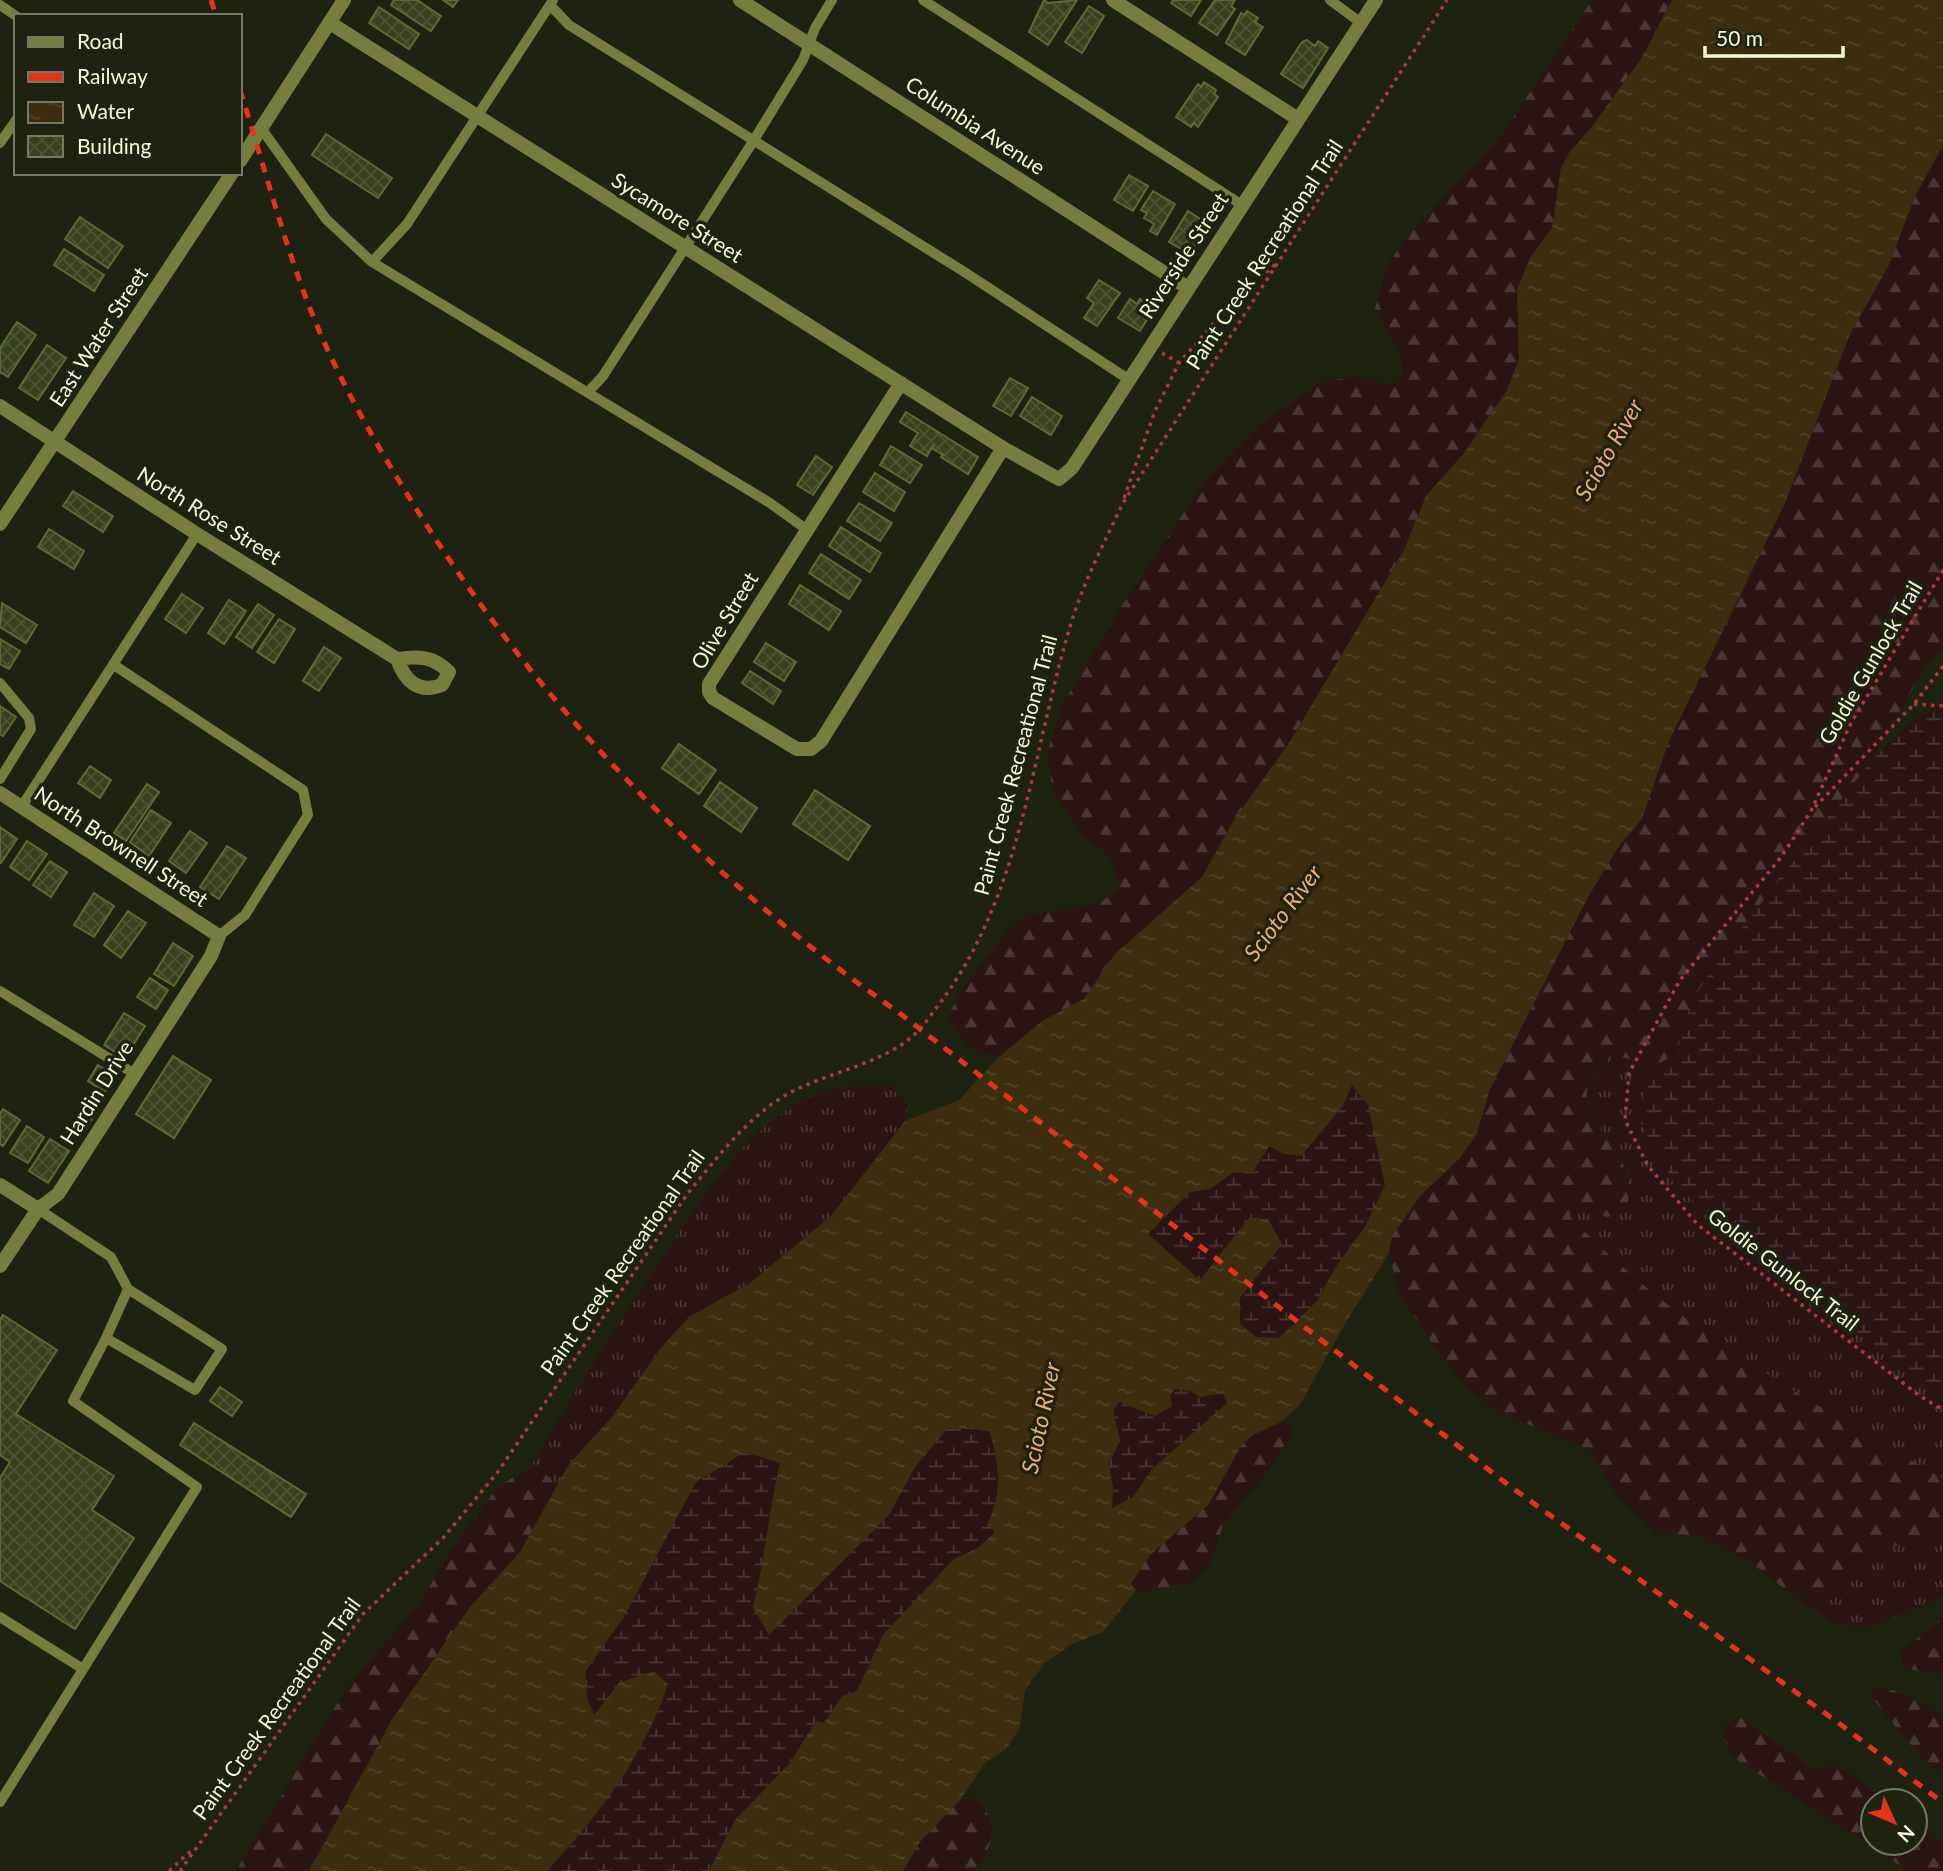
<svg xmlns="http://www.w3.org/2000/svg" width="1943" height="1871" viewBox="0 0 1943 1871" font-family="Lato,sans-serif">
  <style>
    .grass { fill: url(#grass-tufts) }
    .forest { fill: url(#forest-firs) }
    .wetland { fill: url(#wetland-marsh) }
    .water { fill: url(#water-ripples); fill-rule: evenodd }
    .building { fill: url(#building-cross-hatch); stroke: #5d6b32; stroke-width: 2 }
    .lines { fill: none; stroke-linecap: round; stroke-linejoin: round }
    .path { stroke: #aa3a3c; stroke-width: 3.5; stroke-dasharray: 3.5 5; stroke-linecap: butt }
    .service { stroke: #787c3f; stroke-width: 10 }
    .minor { stroke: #787c3f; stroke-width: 14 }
    .rail { stroke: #e63216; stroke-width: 5; stroke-dasharray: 10 9; stroke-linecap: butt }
    .labels { text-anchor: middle; stroke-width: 7; stroke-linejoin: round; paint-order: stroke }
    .street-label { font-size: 21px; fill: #f5fbd5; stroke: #1e2210 }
    .water-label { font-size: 23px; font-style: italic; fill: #f1af6c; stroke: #1e2210 }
  </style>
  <defs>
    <pattern id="grass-tufts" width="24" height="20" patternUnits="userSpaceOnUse" patternTransform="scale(1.75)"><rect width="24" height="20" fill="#2b1414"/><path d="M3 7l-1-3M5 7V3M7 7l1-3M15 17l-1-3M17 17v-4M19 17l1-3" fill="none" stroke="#4a3735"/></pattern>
    <pattern id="forest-firs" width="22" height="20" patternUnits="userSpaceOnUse" patternTransform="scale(1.75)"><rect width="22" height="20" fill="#2b1414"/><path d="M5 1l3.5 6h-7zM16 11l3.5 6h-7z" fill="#4a3735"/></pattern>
    <pattern id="wetland-marsh" width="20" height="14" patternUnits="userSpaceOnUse" patternTransform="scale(1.75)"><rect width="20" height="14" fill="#2b1414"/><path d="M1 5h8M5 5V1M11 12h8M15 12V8" fill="none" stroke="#4a3735"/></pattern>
    <pattern id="water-ripples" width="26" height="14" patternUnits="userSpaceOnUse" patternTransform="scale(1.75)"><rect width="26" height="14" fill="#3c2d0e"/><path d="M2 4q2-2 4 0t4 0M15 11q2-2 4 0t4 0" fill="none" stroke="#4f4225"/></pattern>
    <pattern id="building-cross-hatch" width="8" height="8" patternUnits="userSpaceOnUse" patternTransform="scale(1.75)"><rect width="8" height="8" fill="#38411e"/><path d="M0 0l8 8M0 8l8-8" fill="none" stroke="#4c5433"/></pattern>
  </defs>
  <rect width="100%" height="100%" fill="#1e2210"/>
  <!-- grass -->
  <path class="grass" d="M1611,1054L1657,1066L1640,1104L1721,1229L1794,1280L1943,1401V1479C1838,1417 1727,1357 1634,1277C1614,1260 1595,1241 1575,1223L1570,1216L1571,1208L1581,1207L1607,1217L1625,1213L1629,1172L1590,1113L1587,1089Z
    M892,1085L908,1104L905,1121L831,1216L750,1283L689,1317L660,1349L612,1417L569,1464L555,1488L544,1471L529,1470C566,1405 606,1343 648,1280C689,1218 733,1141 799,1102C829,1085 859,1086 892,1085Z
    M1943,1526V1596L1936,1600L1868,1628L1835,1624L1791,1594L1808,1596L1841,1582L1859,1558L1913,1540Z"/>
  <!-- forest -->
  <path class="forest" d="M1592,0H1672L1641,59L1593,125L1569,153L1561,168L1552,228L1531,256L1517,290L1519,359L1507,390L1464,453L1426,496L1403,552L1289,743L1234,820L1202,877L1115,954L1084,999L1042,1021L1000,1056L983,1054L968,1046L949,1019L950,1012L965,985L1011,927L1030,915L1100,903L1120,888L1110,857L1083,834L1053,793L1047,753L1062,705L1125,601L1204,482L1262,423L1323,381L1357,377L1389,385L1403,378L1400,353L1375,309L1387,266L1406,238L1498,140Z
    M1943,146V651L1926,665L1872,760L1718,959L1691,1003L1677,1052L1657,1066L1611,1054C1603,1064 1589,1077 1587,1090C1582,1136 1645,1152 1625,1213L1607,1217L1581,1207L1571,1208L1570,1216L1575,1223C1595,1241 1614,1260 1634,1277C1727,1357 1838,1417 1943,1479V1526L1913,1540L1859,1558L1841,1582L1808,1596L1791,1594L1752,1563L1699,1536L1655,1532L1616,1494L1590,1450L1496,1411L1468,1388L1434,1346L1399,1293L1389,1253L1392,1236L1416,1201L1476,1136L1490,1090L1588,897L1619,846L1642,819L1668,743L1785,503L1850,334L1889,265L1916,194Z
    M1281,1422L1289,1423L1293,1430L1271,1467L1223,1525L1209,1565L1196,1578L1189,1583L1146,1592L1136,1590L1130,1584L1150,1555L1209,1504L1241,1446L1253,1435Z
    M529,1470L544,1471L555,1488L520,1552L470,1607L393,1718L309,1871H236L346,1689L420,1603L449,1553L494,1492L513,1477Z
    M1943,1617V1675L1903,1668L1900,1653Z
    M1878,1688L1895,1691L1943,1715V1773L1924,1761L1873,1699L1871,1691Z
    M1741,1718L1810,1767L1817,1769L1832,1764L1854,1775L1884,1801H1873V1843H1915V1823L1943,1841V1871H1909L1739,1761L1728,1749L1721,1727Z
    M976,1798C998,1819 995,1848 974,1871H903L920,1842L960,1800Z"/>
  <!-- wetland -->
  <path class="wetland" d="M1943,702V1401L1794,1280L1721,1229L1672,1180L1639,1120L1640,1104L1657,1066L1677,1051L1691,1003L1718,959L1872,760L1910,722Z
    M1352,1085L1368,1104L1385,1185L1366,1225L1335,1268L1317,1301L1279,1338L1256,1337L1240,1324V1298L1282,1244L1249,1219L1200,1280L1148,1234L1190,1192L1210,1189L1269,1145L1284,1154L1342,1107Z
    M1175,1389L1190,1391L1200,1397L1223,1393L1227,1403L1152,1469L1133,1497L1112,1508L1113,1488L1109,1463L1120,1441L1113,1410L1119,1402L1155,1416Z
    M948,1427L989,1430C998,1463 1003,1491 988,1523L995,1532L978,1548L954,1559L883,1635L857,1691L842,1696L824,1723L816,1721L789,1764L735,1820L709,1871H547L575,1841L627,1771L619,1683L594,1716L587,1697L585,1672L624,1617L696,1482L745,1452L780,1463C768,1511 765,1559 753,1607L889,1515L915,1467Z"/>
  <!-- water -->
  <path class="water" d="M1672,0H1943V146L1916,194L1889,265L1850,334L1785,503L1668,743L1642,819L1619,846L1588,897L1490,1089L1476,1136L1459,1159L1421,1195L1392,1236L1389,1253L1343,1327L1300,1405L1281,1422L1253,1435L1241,1446L1209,1504L1150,1555L1131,1584L1136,1590L1103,1632L1072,1644L1044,1664L1025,1690L1020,1728L1006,1749L986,1762L960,1800L920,1842L903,1871H709L735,1820L789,1764L816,1721L824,1723L842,1696L857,1691L883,1635L954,1559L978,1548L995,1532L988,1523C1003,1492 999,1462 989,1430L948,1428L915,1467L889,1515L769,1635L753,1607C765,1559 769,1511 780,1463L745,1452L696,1482L624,1617L585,1672L587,1697L594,1715L619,1683L654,1671L668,1684C645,1755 598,1816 547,1871H309L393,1718L470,1607L520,1552L569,1464L612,1417L660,1349L689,1317L750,1283L831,1216L905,1121L959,1100L1000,1056L1042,1021L1084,999L1115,954L1202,877L1234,820L1289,743L1403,552L1426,496L1464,453L1507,390L1519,359L1517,290L1531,256L1552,228L1561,168L1569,153L1593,125L1641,59ZM1352,1085L1368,1105L1385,1185L1366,1225L1335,1268L1317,1301L1279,1338L1256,1337L1240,1324V1298L1282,1244L1268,1219L1249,1218L1200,1280L1148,1234L1190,1192L1210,1189L1232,1173L1253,1172L1269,1146L1284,1154L1301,1156L1342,1107ZM1175,1389L1190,1391L1200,1397L1223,1393L1227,1403L1152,1469L1133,1497L1112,1508L1113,1488L1109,1463L1120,1441L1113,1410L1119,1402L1155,1416L1172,1406L1170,1395Z"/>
  <!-- building -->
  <path class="building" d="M394,0H417L441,16L431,31L391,5Z
    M443,0H458L453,7Z
    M1044,0L1048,3L1077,0L1048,45L1029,32Z
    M1173,0H1201L1191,16L1171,3Z
    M1215,0H1235L1231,6L1235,9L1217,35L1199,23Z
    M1089,6L1104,16L1082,53L1065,42Z
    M379,7L419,34L409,49L369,23Z
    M1247,11L1258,18L1255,22L1263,27L1245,55L1226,43L1241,13L1244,15Z
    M1307,40L1315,46L1318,41L1328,48L1303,88L1281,74L1302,42Z
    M1204,82L1216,90L1214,94L1218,97L1198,127L1194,123L1191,127L1176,117L1198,84L1201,87Z
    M326,134L392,178L378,198L312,155Z
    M1129,175L1148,186L1133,211L1114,200Z
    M1153,191L1175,204L1157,235L1150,231L1154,224L1144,218L1147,213L1141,210Z
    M1188,211L1208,224L1206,229L1210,231L1205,239L1201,236L1190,254L1169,242Z
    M80,217L123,246L108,268L65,239Z
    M64,249L104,275L94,291L54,265Z
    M1099,280L1120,293L1097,326L1084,318L1094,303L1087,298Z
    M1130,299L1137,304L1140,299L1149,305L1146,310L1151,313L1140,331L1118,318Z
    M17,322L36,335L8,377L0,372V348Z
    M47,345L66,358L38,400L19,388Z
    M1010,378L1028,388L1011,416L993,406Z
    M1032,397L1062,416L1051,435L1020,416Z
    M906,412L978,457L968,474L941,457L943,455L933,449V445L927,456L910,446L918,433L900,422Z
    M891,446L922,465L910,483L880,465Z
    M816,456L832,467L813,495L797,485Z
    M875,473L905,492L894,511L863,492Z
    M73,491L113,516L103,532L63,506Z
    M859,503L892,523L880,541L847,521Z
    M841,527L881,553L870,572L829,546Z
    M49,529L84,551L74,569L38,547Z
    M821,554L861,580L849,599L809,573Z
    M800,585L841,611L829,630L789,604Z
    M182,594L203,608L186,633L165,619Z
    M229,600L246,611L224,644L208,633Z
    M2,603L37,625L26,643L0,627Z
    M258,604L274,615L252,648L236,637Z
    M279,619L295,629L274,663L257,652Z
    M0,639L20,651L9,669L0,664Z
    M766,643L796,662L784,681L754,662Z
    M324,647L341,658L319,691L303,681Z
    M750,671L781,691L773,704L742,683Z
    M0,706L16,717L3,736L0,734Z
    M679,744L716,770L699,794L662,768Z
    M90,766L111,780L100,798L78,783Z
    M720,782L757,808L741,832L704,806Z
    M147,784L159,792L126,841L114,833Z
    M815,790L870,826L848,860L793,824Z
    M151,810L171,823L149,856L130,842Z
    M0,827L17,839L1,863H0Z
    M190,831L207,843L186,873L169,861Z
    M27,841L47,854L29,880L10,867Z
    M227,846L246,858L219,899L200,887Z
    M50,861L67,872L51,897L33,885Z
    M94,893L114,906L94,937L74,925Z
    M128,911L146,923L121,958L104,945Z
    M173,943L193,956L174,986L154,974Z
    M150,978L168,990L156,1009L137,997Z
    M124,1013L145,1026L125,1058L104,1045Z
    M173,1056L211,1080L174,1138L136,1114Z
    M98,1065L114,1075L105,1092L88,1081Z
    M86,1102L98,1109L84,1132L72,1125Z
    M3,1109L20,1120L3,1146L0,1144V1114Z
    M27,1126L44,1137L28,1163L10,1153Z
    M50,1139L69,1151L48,1183L29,1171Z
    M3,1315L57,1350L16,1414L114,1476L92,1510L134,1538L75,1629L0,1581V1478L10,1462L0,1455V1320Z
    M220,1387L242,1402L232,1416L210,1401Z
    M194,1423L306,1494L291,1517L180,1445Z"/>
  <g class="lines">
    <!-- path -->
    <path class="path" d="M1162,353L1179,363
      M1124,498L1155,411L1179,363L1235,299L1277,263
      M1943,570L1851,723L1811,811L1782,856L1680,980L1629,1073L1625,1120L1648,1166L1698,1225L1920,1396L1943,1410
      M1914,704L1943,706
      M1815,807L1914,704L1943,666
      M169,1871L193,1849
      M180,1871L363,1614L443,1538L497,1473L688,1193C717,1158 745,1120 784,1096C823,1073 881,1065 914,1035C922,1028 930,1016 937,1007C1021,898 1031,758 1069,630C1082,585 1103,545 1123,503L1447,0"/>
    <!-- service -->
    <path class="service" d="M923,0L1242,205
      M1330,0L1361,23
      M0,5L16,16
      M550,5L569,25L966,273L1128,379
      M261,128L326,219L372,262L770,503L806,529
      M0,143L16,120
      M372,262L407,224L553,0
      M588,392L603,376L754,140L803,60L815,28L832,0
      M114,665L303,790L308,815L245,915L219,936
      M0,683L29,718L31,729L0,779
      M22,806L197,534
      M0,991L133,1073
      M38,1209L111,1257L128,1289L222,1349L195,1390L106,1338L128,1289
      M0,1617L83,1669
      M0,1802L197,1487L73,1401L106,1338"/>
    <!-- minor -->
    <path class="minor" d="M740,0L1188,288
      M1113,0L1298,119
      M330,23L1003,448L1059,479L1072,468L1376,0
      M240,161L344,0
      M901,383L709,684V692L713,698L797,749H811L821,741L1003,448
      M0,406L197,534L397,659C405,681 418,694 442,685L449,672C433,656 419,656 397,659
      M0,524L232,173
      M0,793L219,936L211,956L58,1194L38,1209L0,1266
      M0,1185L38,1209"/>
    <!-- rail -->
    <path class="rail" d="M211,0L216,16
      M240,90C263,162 282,236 309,306C336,375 373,439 412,502C539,707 701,873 898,1012L1511,1487L1840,1724L1943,1803"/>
  </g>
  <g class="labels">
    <!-- street labels -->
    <g class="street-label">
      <text transform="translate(975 126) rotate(33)" y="7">Columbia Avenue</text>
      <text transform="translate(677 218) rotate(32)" y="7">Sycamore Street</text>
      <text transform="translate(1265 255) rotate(-57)" y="7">Paint Creek Recreational Trail</text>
      <text transform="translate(1184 256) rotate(-57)" y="7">Riverside Street</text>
      <text transform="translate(99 337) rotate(-57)" y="7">East Water Street</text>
      <text transform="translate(209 516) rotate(32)" y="7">North Rose Street</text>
      <text transform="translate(725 621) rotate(-59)" y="7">Olive Street</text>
      <text transform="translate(1871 663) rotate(-60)" y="7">Goldie Gunlock Trail</text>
      <text transform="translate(1016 765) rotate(-75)" y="7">Paint Creek Recreational Trail</text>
      <text transform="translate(121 847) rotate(33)" y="7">North Brownell Street</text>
      <text transform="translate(97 1093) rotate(-58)" y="7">Hardin Drive</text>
      <text transform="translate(623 1263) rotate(-55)" y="7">Paint Creek Recreational Trail</text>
      <text transform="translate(1783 1270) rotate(38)" y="7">Goldie Gunlock Trail</text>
      <text transform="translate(277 1709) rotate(-54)" y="7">Paint Creek Recreational Trail</text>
    </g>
    <!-- water labels -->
    <g class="water-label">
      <text transform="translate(1609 450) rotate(-60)" y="8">Scioto River</text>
      <text transform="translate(1283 913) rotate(-53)" y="8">Scioto River</text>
      <text transform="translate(1041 1418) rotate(-78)" y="8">Scioto River</text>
    </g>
  </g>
  <!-- legend -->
  <rect x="14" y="14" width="228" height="161" fill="#1e2210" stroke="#74795f" stroke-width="2"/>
  <rect x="28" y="37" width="35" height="10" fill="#787c3f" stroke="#74795f" stroke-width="2"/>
  <text x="77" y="49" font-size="21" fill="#f5fbd5">Road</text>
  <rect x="28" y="72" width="35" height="10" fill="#e63216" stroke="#74795f" stroke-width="2"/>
  <text x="77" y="84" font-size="21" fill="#f5fbd5">Railway</text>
  <rect x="28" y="102" width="35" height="21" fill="url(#water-ripples)" stroke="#74795f" stroke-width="2"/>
  <text x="77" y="119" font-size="21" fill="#f5fbd5">Water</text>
  <rect x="28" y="136" width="35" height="21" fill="url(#building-cross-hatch)" stroke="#74795f" stroke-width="2"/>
  <text x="77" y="154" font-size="21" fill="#f5fbd5">Building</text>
  <!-- north arrow -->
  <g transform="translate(1894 1822) rotate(134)"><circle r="33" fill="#1e2210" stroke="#74795f" stroke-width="2"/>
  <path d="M0-5L12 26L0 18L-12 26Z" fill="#e63216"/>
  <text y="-10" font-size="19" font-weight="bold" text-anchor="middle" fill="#f5fbd5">N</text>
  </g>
  <!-- scale -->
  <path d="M1705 46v10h138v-10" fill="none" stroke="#f5fbd5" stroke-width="3.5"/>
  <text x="1716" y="46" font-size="21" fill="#f5fbd5" stroke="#1e2210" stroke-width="5" paint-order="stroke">50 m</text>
</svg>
